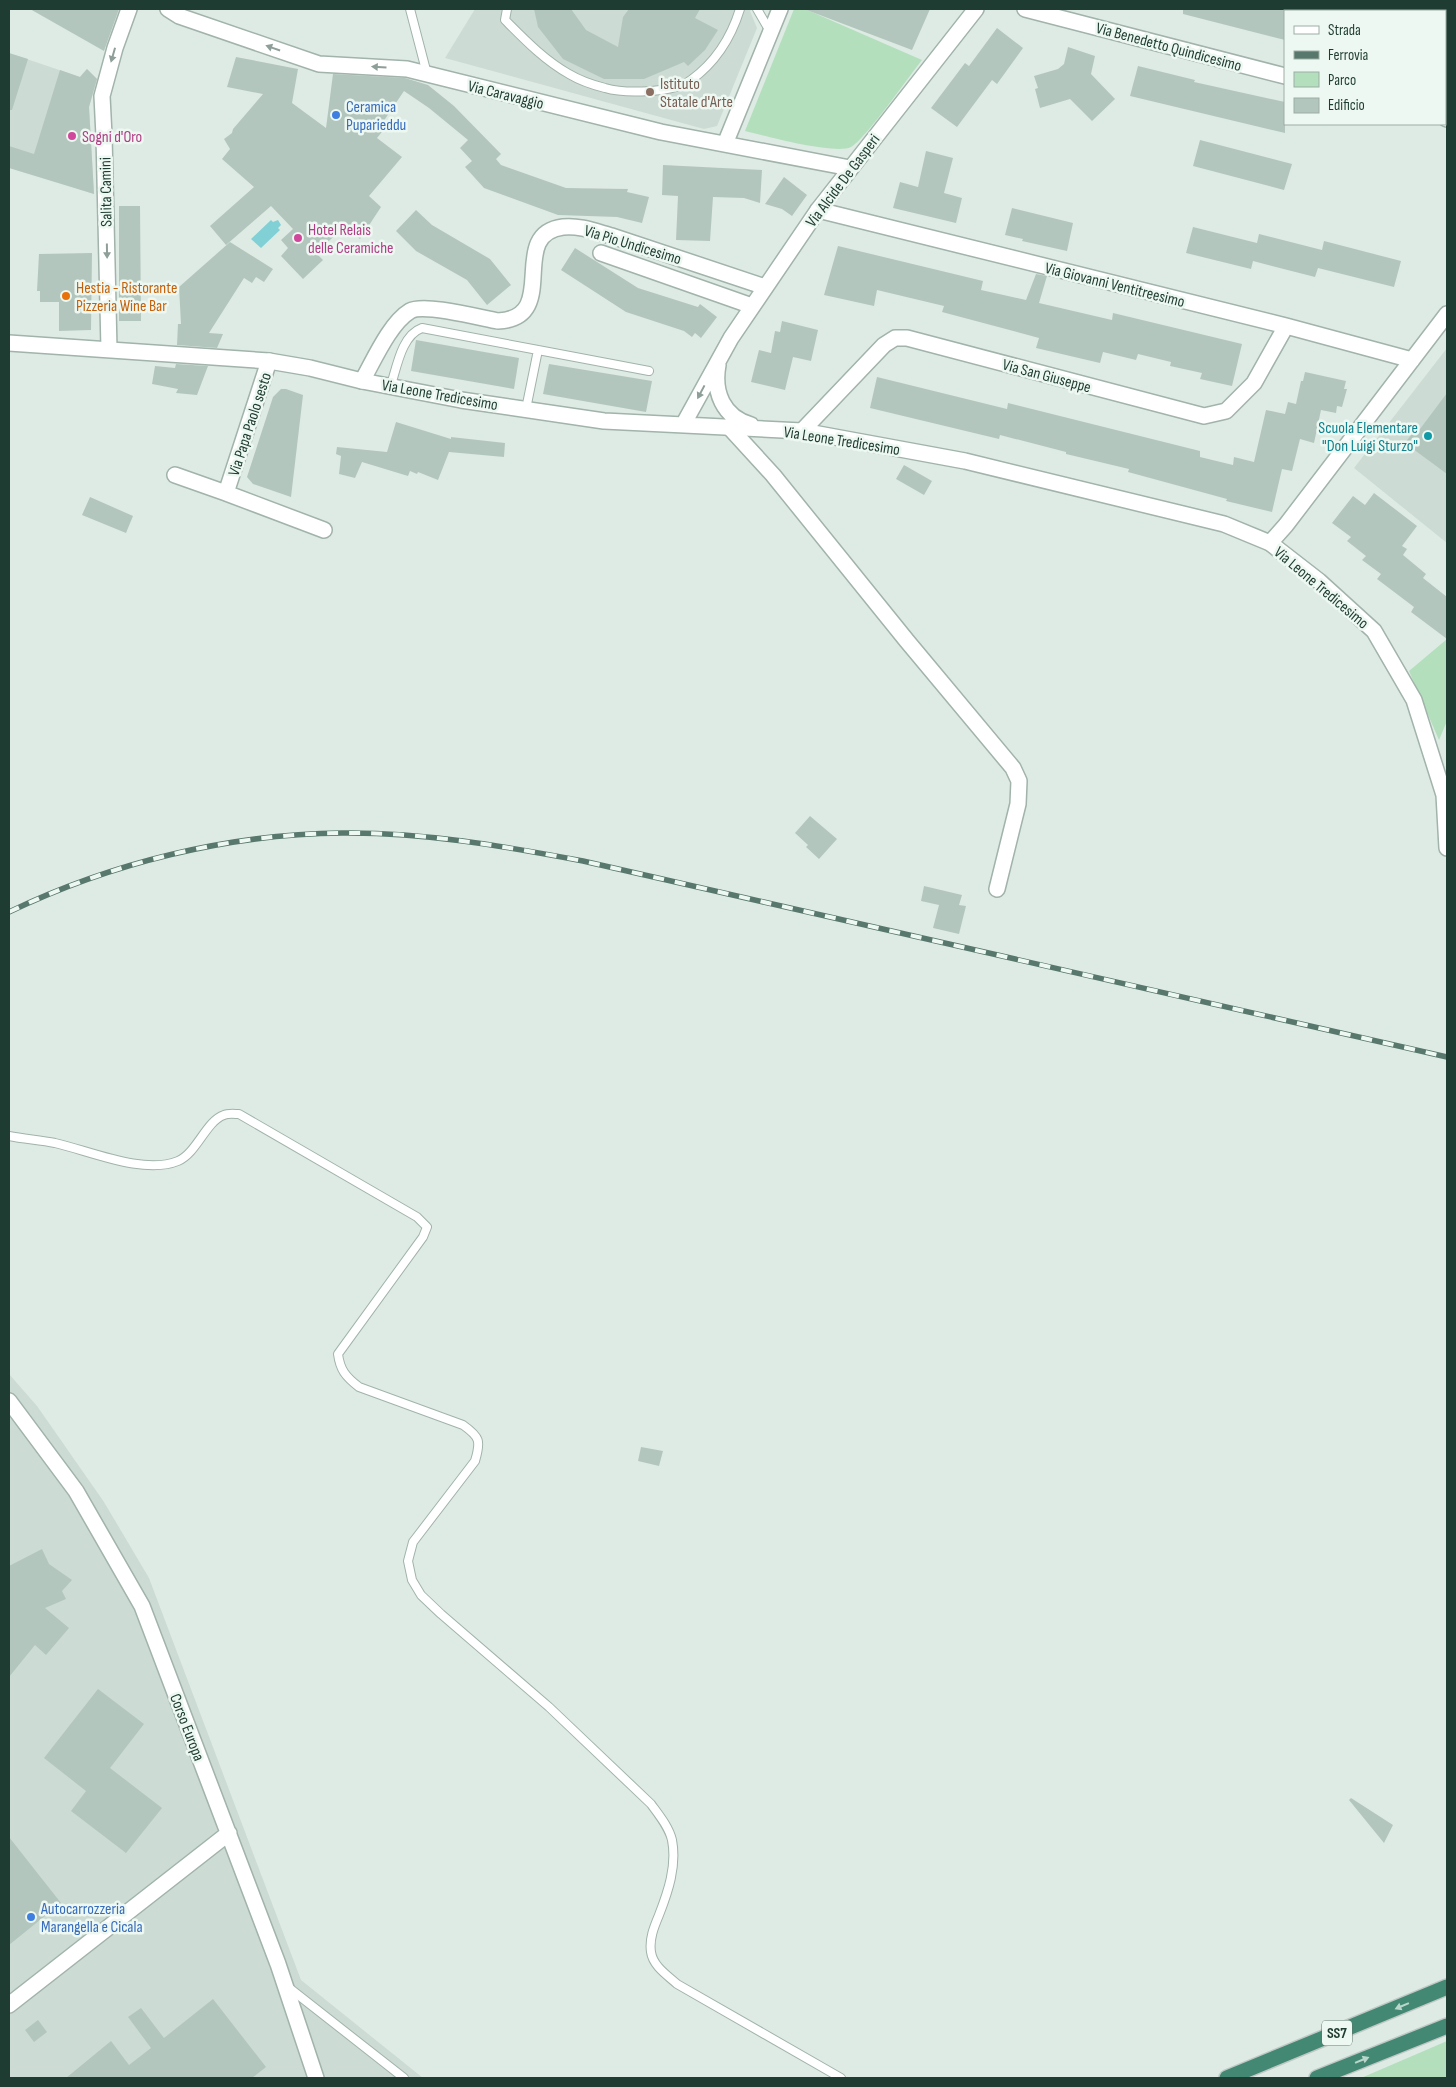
<svg xmlns="http://www.w3.org/2000/svg" width="1456" height="2087" viewBox="0 0 1456 2087" font-family="'Sofia Sans Condensed',sans-serif">
  <style>
    .built { fill: #ccdbd3 }
    .green { fill: #b4dfbc }
    .water { fill: #80d0d6 }
    .building { fill: #b3c6bd }
    .lines { fill: none; stroke-linecap: round; stroke-linejoin: round }
    .service-casing { stroke: #a1b3ab; stroke-width: 10 }
    .minor-casing { stroke: #a1b3ab; stroke-width: 18 }
    .tertiary-casing { stroke: #a1b3ab; stroke-width: 18 }
    .trunk-casing { stroke: #c0c8c5; stroke-width: 18 }
    .service { stroke: #fff; stroke-width: 8 }
    .minor { stroke: #fff; stroke-width: 15 }
    .tertiary { stroke: #fff; stroke-width: 15 }
    .trunk { stroke: #428872; stroke-width: 15 }
    .rail-casing { stroke: #58786d; stroke-width: 5.5 }
    .rail { stroke: #eef8f2; stroke-width: 4; stroke-dasharray: 11; stroke-linecap: butt }
    .oneway { fill: #8e9e98 }
    .oneway2 { fill: #bad6cc }
    .education-dot { fill: #8d6e63; stroke: #eef8f2; stroke-width: 2 }
    .shop-dot { fill: #3f7fe0; stroke: #eef8f2; stroke-width: 2 }
    .hotel-dot { fill: #d1479c; stroke: #eef8f2; stroke-width: 2 }
    .food-dot { fill: #e8710a; stroke: #eef8f2; stroke-width: 2 }
    .culture-dot { fill: #0f9aa8; stroke: #eef8f2; stroke-width: 2 }
    .labels { text-anchor: middle; stroke-width: 5; stroke-linejoin: round; paint-order: stroke }
    .shield { fill: #eef8f2; stroke: #5c746b; stroke-width: 1 }
    .shield-label { font-size: 15px; font-weight: bold; fill: #1e3c31 }
    .street-label { font-size: 16px; fill: #1e3c31; stroke: #eef8f2 }
    .education-label { font-size: 16px; fill: #785e54; stroke: #eef8f2; text-anchor: start }
    .shop-label { font-size: 16px; fill: #366cbe; stroke: #eef8f2; text-anchor: start }
    .hotel-label { font-size: 16px; fill: #b23c85; stroke: #eef8f2; text-anchor: start }
    .food-label { font-size: 16px; fill: #c56008; stroke: #eef8f2; text-anchor: start }
    .culture-label { font-size: 16px; fill: #0d838f; stroke: #eef8f2; text-anchor: end }
  </style>
  <rect width="100%" height="100%" fill="#deebe4"/>
  <!-- built -->
  <path class="built" d="M475,9H753L750,11L757,28L717,126L704,129L445,58Z
    M9,53L80,77L87,69L97,79L89,107L94,194L9,166Z
    M1447,348V543L1354,468Z
    M9,1374L37,1406L104,1502L149,1578L301,1980L423,2078H9Z"/>
  <!-- green -->
  <path class="green" d="M794,9H805L922,60C910,75 864,141 851,147C835,155 765,136 745,131Z
    M1447,639V721L1439,740L1409,671Z
    M1447,2041V2078H1361Z"/>
  <!-- water -->
  <path class="water" d="M271,220L273,222L278,220L281,225L278,228L280,230L261,248L251,239Z"/>
  <!-- building -->
  <path class="building" d="M30,9H119L104,51Z
    M534,9H571L586,30L618,47L623,17L629,9H700L695,18L718,30L705,50L688,66L684,62L644,79H604L563,59L538,27Z
    M804,9H930L912,50Z
    M1183,9H1285V40L1183,14Z
    M997,28L1023,48L997,84L992,80L957,127L931,108L965,63L969,66Z
    M1068,47L1095,56L1091,74L1115,99L1092,121L1070,99L1040,108L1035,89L1038,88L1034,76L1058,69L1064,64Z
    M9,53L28,59L12,110H9Z
    M236,57L298,69L292,103L326,128L333,74L405,78L428,85L454,106L501,154L496,159L501,165L566,188L628,189L627,192L649,197L642,223L617,217L558,215L484,188L465,167L472,161L460,148L468,140L429,108L404,91L381,125L385,128L377,138L402,157L369,196L381,207L360,239L345,226L316,253L323,260L303,279L281,256L288,248L281,240L293,229L271,206L226,245L210,226L254,187L222,159L230,149L224,139L232,133L233,129L263,94L227,87Z
    M1138,66L1195,80L1194,82L1285,102V133L1130,96Z
    M87,69L97,79L89,107L94,194L9,168V146L34,154L60,70L80,77Z
    M1200,140L1292,164L1284,190L1193,166Z
    M926,151L953,158L944,193L962,198L956,223L893,208L900,182L918,187Z
    M663,165L762,170L760,203L744,198L713,197L710,241L676,240L678,196L662,195Z
    M784,177L807,195L792,216L782,209L765,204Z
    M119,206H140L141,321H119Z
    M1012,208L1073,223L1067,251L1022,241L1023,239L1005,235Z
    M416,210L432,225L490,259L511,285L487,305L467,280L416,251L396,231Z
    M1193,227L1257,243L1259,234L1322,250L1324,241L1401,261L1394,287L1318,268L1315,277L1253,261L1251,269L1186,253Z
    M230,242L273,269L264,282L256,277L252,283L244,278L209,333L223,334L217,348L177,345L178,324H181L179,287Z
    M838,246L983,281L981,290L1026,300L1036,274L1047,276L1039,303L1112,320L1113,313L1242,344L1232,386L1200,379L1202,373L1170,366L1171,362L1138,354L1136,360L1103,352L1100,363L1036,348L1039,338L942,312L944,306L877,290L874,306L824,295Z
    M575,248L638,288L698,307L700,304L717,317L701,338L695,333L692,337L684,331L626,312L561,270Z
    M92,253L91,330L59,331V302H40V291H37L39,254Z
    M782,321L818,330L811,361L793,357L785,390L751,382L759,350L771,353L775,331L780,332Z
    M416,340L519,358L514,389L411,371Z
    M176,364L208,366L197,395L176,393L178,389L152,384L155,366L175,368Z
    M549,364L652,381L646,412L543,394Z
    M1305,372L1346,381L1344,389H1347L1342,407L1337,406L1336,413L1321,410L1314,443L1300,439L1292,471L1282,469L1272,512L1226,501L1227,499L1128,472L1129,469L1066,454V452L1000,435L999,439L870,408L877,377L1007,409L1008,403L1200,451V457L1233,465L1234,457L1254,462L1266,410L1285,414L1288,402L1296,404L1301,381H1303Z
    M281,389H286L303,395L291,497L253,484L247,477L273,397Z
    M1447,393V474L1405,443L1417,427L1420,429Z
    M396,422L451,439V437L505,443L504,457L449,452L438,480L418,472L417,474L410,471L408,476L362,462L355,478L339,474L341,456L336,454L337,447L387,452Z
    M904,465L932,481L924,495L896,479Z
    M1374,493L1417,526L1402,546L1407,549L1403,555L1426,574L1423,578L1447,597V639L1411,612L1414,607L1377,579L1381,574L1362,560L1366,556L1347,541L1351,537L1332,523L1353,496L1365,505Z
    M90,497L133,516L126,533L82,515Z
    M810,816L837,839L819,859L806,847L808,845L795,833Z
    M924,886L962,895L959,905L966,906L959,934L933,928L939,905L921,901Z
    M641,1447L663,1451L659,1466L638,1461Z
    M42,1549L49,1564L72,1580L62,1591L66,1599L45,1608L69,1628L46,1655L35,1645L9,1677V1566Z
    M98,1689L144,1724L110,1768L162,1808L126,1853L71,1811L86,1791L44,1758Z
    M1351,1798L1393,1825L1384,1843L1349,1800Z
    M9,1837L61,1903L9,1945Z
    M213,1999L266,2067L252,2078H66L111,2041L129,2065L151,2048L128,2017L141,2008L164,2038Z
    M38,2020L47,2032L34,2042L25,2030Z"/>
  <g class="lines">
    <!-- service casing -->
    <g class="service-casing">
      <path id="service" d="M410,9L427,74
        M507,9L505,20C524,39 544,60 569,74C579,80 593,85 605,88C625,94 674,93 691,80C716,62 731,38 740,9
        M757,9L771,33
        M391,385C397,366 402,335 422,328L538,350
        M526,409L538,350L649,371
        M9,1136C24,1139 40,1140 55,1143C90,1151 144,1175 178,1161C197,1153 206,1121 224,1115C228,1113 235,1114 239,1114L417,1217L427,1227L423,1237L338,1354C340,1370 346,1377 359,1387L463,1425C480,1437 481,1441 475,1461L413,1542L408,1561L412,1580L421,1595L441,1614L549,1707L651,1804C659,1815 669,1827 672,1840C677,1866 668,1892 659,1915C654,1927 649,1939 651,1952C653,1966 667,1975 677,1984L841,2078
        M288,1987L404,2078"/>
    </g>
    <!-- minor casing -->
    <g class="minor-casing">
      <path id="minor" d="M168,9L179,16L319,64L407,69L661,132L850,168
        M1025,9L1285,76
        M1445,118L1447,119
        M725,144L780,9
        M818,210L1286,326L1412,360
        M601,253L752,306
        M109,349L104,136L102,96L115,48L129,9
        M362,381C374,360 390,323 410,311C424,303 481,318 498,321C562,318 506,234 563,227C579,225 597,232 612,236L765,287
        M729,427L773,475L907,641L1013,768L1019,781L1018,804L997,889
        M802,431L884,345L895,338H907L1204,416L1226,411L1254,383L1286,326
        M175,475L226,493L269,361
        M226,493L324,530
        M1270,543L1286,525L1447,314
        M9,1401L76,1491L142,1606L278,1964L316,2078
        M9,2005L229,1833"/>
    </g>
    <!-- tertiary casing -->
    <g class="tertiary-casing">
      <path id="tertiary" d="M9,343L269,361L310,368L362,381L461,400L604,421L802,431L965,461L1224,524L1270,543L1319,581L1374,631L1414,700L1444,795L1447,848
        M718,365C713,392 723,417 751,425
        M683,425L731,338L818,210L976,9"/>
    </g>
    <!-- trunk casing -->
    <g class="trunk-casing">
      <path id="trunk" d="M1227,2078L1447,1987
        M1317,2078L1447,2026"/>
    </g>
    <!-- service -->
    <use href="#service" class="service"/>
    <!-- minor -->
    <use href="#minor" class="minor"/>
    <!-- tertiary -->
    <use href="#tertiary" class="tertiary"/>
    <!-- trunk -->
    <use href="#trunk" class="trunk"/>
    <!-- rail casing -->
    <g class="rail-casing">
      <path id="rail" d="M9,912C111,863 228,834 342,833C423,832 503,846 583,861L1447,1057"/>
    </g>
    <!-- rail -->
    <use href="#rail" class="rail"/>
  </g>
  <!-- one-way arrows -->
  <defs><path id="oneway-solid" d="M-6-.8H1V-3.2L6.5 0L1 3.2V.8H-6Z" transform="scale(1.25)"/></defs>
  <g class="oneway">
    <use href="#oneway-solid" transform="translate(273 48) rotate(-161)"/>
    <use href="#oneway-solid" transform="translate(113 55) rotate(106)"/>
    <use href="#oneway-solid" transform="translate(379 67) rotate(-177)"/>
    <use href="#oneway-solid" transform="translate(107 251) rotate(89)"/>
    <use href="#oneway-solid" transform="translate(701 392) rotate(118)"/>
  </g>
  <g class="oneway2">
    <use href="#oneway-solid" transform="translate(1402 2006) rotate(157)"/>
    <use href="#oneway-solid" transform="translate(1362 2060) rotate(-22)"/>
  </g>
  <!-- markers -->
  <circle class="education-dot" cx="650" cy="92" r="5"/>
  <g class="shop-dot">
    <circle cx="336" cy="115" r="5"/>
    <circle cx="31" cy="1917" r="5"/>
  </g>
  <g class="hotel-dot">
    <circle cx="72" cy="136" r="5"/>
    <circle cx="298" cy="238" r="5"/>
  </g>
  <circle class="food-dot" cx="66" cy="296" r="5"/>
  <circle class="culture-dot" cx="1428" cy="436" r="5"/>
  <g class="labels">
    <!-- shield labels -->
    <rect class="shield" x="1322" y="2020.5" width="30" height="25" rx="4"/>
    <g class="shield-label">
      <text x="1337" y="2038">SS7</text>
    </g>
    <!-- street labels -->
    <g class="street-label">
      <text transform="translate(1169 46) rotate(15)" y="6">Via Benedetto Quindicesimo</text>
      <text transform="translate(506 94) rotate(14)" y="6">Via Caravaggio</text>
      <text transform="translate(842 180) rotate(-53)" y="6">Via Alcide De Gasperi</text>
      <text transform="translate(105 192) rotate(-91)" y="6">Salita Camini</text>
      <text transform="translate(633 244) rotate(17)" y="6">Via Pio Undicesimo</text>
      <text transform="translate(1115 284) rotate(14)" y="6">Via Giovanni Ventitreesimo</text>
      <text transform="translate(1047 375) rotate(15)" y="6">Via San Giuseppe</text>
      <text transform="translate(440 394) rotate(10)" y="6">Via Leone Tredicesimo</text>
      <text transform="translate(249 424) rotate(-72)" y="6">Via Papa Paolo sesto</text>
      <text transform="translate(842 440) rotate(9)" y="6">Via Leone Tredicesimo</text>
      <text transform="translate(1322 587) rotate(40)" y="6">Via Leone Tredicesimo</text>
      <text transform="translate(188 1727) rotate(69)" y="6">Corso Europa</text>
    </g>
    <!-- education labels -->
    <g class="education-label">
      <text x="660" y="89">Istituto<tspan x="660" dy="18">Statale d'Arte</tspan></text>
    </g>
    <!-- shop labels -->
    <g class="shop-label">
      <text x="346" y="112">Ceramica<tspan x="346" dy="18">Puparieddu</tspan></text>
      <text x="41" y="1914">Autocarrozzeria<tspan x="41" dy="18">Marangella e Cicala</tspan></text>
    </g>
    <!-- hotel labels -->
    <g class="hotel-label">
      <text x="82" y="142">Sogni d'Oro</text>
      <text x="308" y="235">Hotel Relais<tspan x="308" dy="18">delle Ceramiche</tspan></text>
    </g>
    <!-- food labels -->
    <g class="food-label">
      <text x="76" y="293">Hestia - Ristorante<tspan x="76" dy="18">Pizzeria Wine Bar</tspan></text>
    </g>
    <!-- culture labels -->
    <g class="culture-label">
      <text x="1418" y="433">Scuola Elementare<tspan x="1418" dy="18">"Don Luigi Sturzo"</tspan></text>
    </g>
  </g>
  <!-- border -->
  <rect width="1456" height="2087" fill="none" stroke="#1e3c31" stroke-width="20"/>
  <!-- legend -->
  <rect x="1284" y="10" width="162" height="115" fill="#eef8f2" stroke="#9bada5"/>
  <rect x="1294" y="26" width="25" height="8" fill="#ffffff" stroke="#9bada5"/>
  <text x="1328" y="35" font-size="15" fill="#1e3c31">Strada</text>
  <rect x="1294" y="51" width="25" height="8" fill="#58786d" stroke="#9bada5"/>
  <text x="1328" y="60" font-size="15" fill="#1e3c31">Ferrovia</text>
  <rect x="1294" y="72" width="25" height="15" fill="#b4dfbc" stroke="#9bada5"/>
  <text x="1328" y="85" font-size="15" fill="#1e3c31">Parco</text>
  <rect x="1294" y="98" width="25" height="15" fill="#b3c6bd" stroke="#9bada5"/>
  <text x="1328" y="110" font-size="15" fill="#1e3c31">Edificio</text>
</svg>
